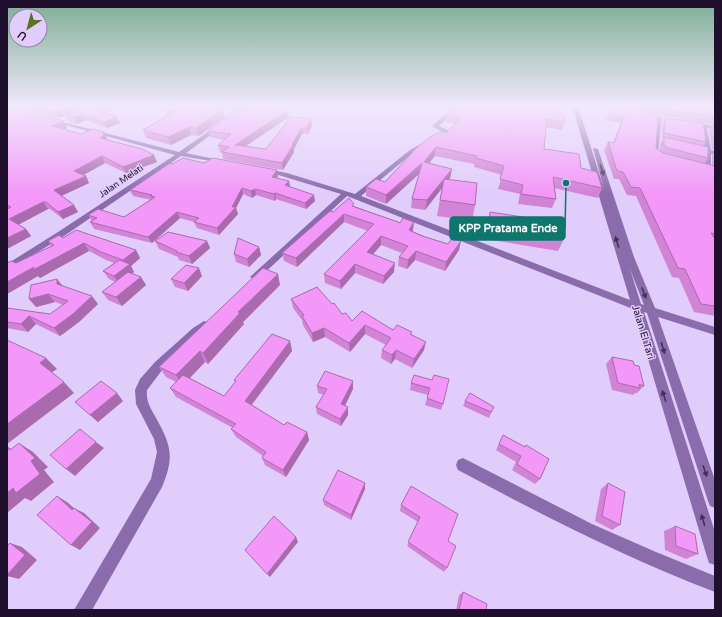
<svg xmlns="http://www.w3.org/2000/svg" width="722" height="617" viewBox="0 0 722 617" font-family="'Varela Round',sans-serif">
  <style>
    .lines { fill: none; stroke-linecap: round; stroke-linejoin: round }
    .minor { fill: #8a6cac; fill-rule: evenodd }
    .wall { fill: #d183d5 }
    .shaded-wall { fill: #aa6aae }
    .building { fill: #f398f8; stroke: #aa6aae }
    .oneway { fill: #443159 }
    .labels { text-anchor: middle; stroke-width: 3; stroke-linejoin: round; paint-order: stroke }
    .far-street-label { font-size: 9px; fill: #1f112d; stroke: #e1cdfb }
    .street-label { font-size: 10px; fill: #1f112d; stroke: #e1cdfb }
    .leader { fill: none; stroke: #0f766e; stroke-width: 1.5 }
    .callout-dot { fill: #0f766e; stroke: #e1cdfb; stroke-width: 1.5 }
    .callout { fill: #0f766e; stroke: #0f766e; stroke-width: 1.5 }
    .callout-label { font-size: 11px; text-anchor: middle; font-weight: bold; fill: #fff }
  </style>
  <rect width="100%" height="100%" fill="#e1cdfb"/>
  <g class="lines">
    <!-- minor -->
    <path class="minor" d="M240,106H246L223,126L186,153L224,161V163L181,156L64,236L7,271V264L58,232L175,155L51,121V119L179,152L219,124Z
      M454,106H460L439,126L449,131V133L414,152L361,196L630,300L572,106H578L604,189L593,148L598,149L634,257L655,308L715,327V335L658,317L715,480V508L710,506L708,501L647,313L644,312L715,532V565L709,563L707,557L633,309L347,196L258,279L255,280L250,277L341,194L262,170V168L287,173L355,194L410,150L443,132L432,126ZM630,269L644,305L641,304Z
      M659,116L662,118L658,153L662,157L659,159L652,154L656,118Z
      M691,122L715,126V130L707,128L711,150L715,151V155L711,154V169L715,171V176L705,170V153L693,149L696,147L704,149L701,127L689,125L688,124Z
      M204,321L208,322L209,325L208,328L163,369L147,390C146,400 150,408 155,416C171,445 175,456 162,487L92,610H74L151,479L157,452L154,439L136,404L135,390L140,379L155,362L193,328Z
      M463,458L592,524L656,552L715,576V592C626,558 542,515 458,470L456,465L458,460Z"/>
  </g>
  <!-- wall -->
  <path class="wall" d="M11,106H119L104,112L117,117L120,123L107,128L86,120L77,124L70,122L66,116L70,114L59,118Z
    M152,106H231L227,110H224L225,117L199,136L191,135L171,145L146,138L143,130L167,116L164,109H165Z
    M249,106H274L271,110H288L289,117L245,146L266,149L291,117L312,125L308,134H302L294,149V152L283,170L223,159L222,153L220,152L218,145L225,140L210,137L208,131L245,111Z
    M484,106H560L565,122L562,130L546,127L544,149L581,168L602,188L598,198L554,188L556,199L552,208L518,204L520,194L498,189L502,175L474,167V164L435,156L429,163L452,169L450,178L449,179L475,205L472,221L437,216L442,188L425,210L411,208L412,199L419,174L386,204L366,196V187L385,182L411,154L412,152L446,133L455,124L446,122L447,114L484,107Z
    M599,106H715V150L712,149L709,130L712,124L658,115L656,148L660,151V144L663,138H662V123L665,118L706,142L703,146L708,158L705,163L712,166V156L715,152V316L694,312L679,278L672,277L636,196L627,195L619,179H614L604,150L608,142L613,143L621,123L606,120L611,110L599,108Z
    M7,107L67,128L63,129L81,134L107,138V140L157,162L126,173L105,163L83,175L86,176L89,183L61,196L78,212L63,219L50,209H48L18,225L26,229L31,236L7,249Z
    M204,163L278,176L277,178L289,181L290,187L315,201L306,209L276,199L275,201L256,195L252,198L243,194L236,208L238,214L219,235L197,228L194,222L180,218L152,243L94,229L90,222L92,221L88,215L124,217L151,200L133,196L130,190L172,164Z
    M354,206L400,223L414,222L412,231L459,250L445,271L415,260L407,269L398,266L399,257L402,253L381,245L373,254L394,272L383,284L355,273L341,289L325,283L324,274L368,231L344,222L297,267L284,261L282,253L333,212Z
    M490,212L564,239L558,251L485,239L487,224Z
    M63,238L136,250L140,258L131,266L134,272L132,274L146,285L122,306L108,300L102,292L115,282L109,279L103,271L114,263L106,260L89,251L40,278L38,276L7,294V263H16L51,246L48,241Z
    M155,241H207L210,248L192,264L179,260L178,257L159,249Z
    M259,247L261,255L249,267L236,262L234,254Z
    M202,276L188,291L175,287L171,279Z
    M57,279L63,286L98,304L79,322L60,336L36,324L28,332L7,328V308L50,314L63,305L55,302L36,307Z
    M280,285L243,322L244,324L208,364L205,362L190,378L224,396L235,382L234,380L290,341L292,351L252,405L284,425L307,432L309,440L286,477L265,465L262,458L263,456L236,437L231,429L233,428L176,397L170,388L176,382L166,377L159,367Z
    M291,299L332,304L342,314L352,321L393,330L412,332L411,334L424,350L412,368L395,359L391,364L381,358L382,350L386,345L365,334L350,352L325,337L313,342L303,325L302,320L293,308Z
    M612,357L634,365L644,386L637,393H635L633,395L612,390L606,364Z
    M432,380L443,404L441,410L425,405L428,395L410,390L411,383Z
    M317,386L353,389L344,406L348,407V415L341,426L317,414L316,407L324,395L318,393Z
    M123,401L98,422L75,402Z
    M465,401L494,407L489,418L463,406Z
    M503,435L525,447L540,479L535,484L512,470L516,462L496,450Z
    M608,483L620,525L612,530L595,521L601,489Z
    M411,486L448,541L447,568L444,572L407,546L418,522L400,511L401,505Z
    M365,489L351,520L324,505L323,500Z
    M675,526L698,554L686,559L665,550L664,531Z
    M463,592L486,610H456L459,595Z"/>
  <!-- shaded-wall -->
  <path class="shaded-wall" d="M72,106H90L59,118L56,112Z
    M102,106H119L98,115L95,109Z
    M226,106H231L227,110Z
    M269,106H274L267,116L266,109Z
    M223,109L225,117L199,136L196,128Z
    M288,110L289,117L237,152L235,145Z
    M83,114L86,120L77,124L74,117Z
    M117,117L120,123L107,128L104,122Z
    M311,119L312,125L308,134L307,128Z
    M64,121L67,128L55,133L52,126Z
    M189,127L191,135L171,145L168,137Z
    M301,128L302,134L294,149V152L283,170L282,163Z
    M104,132L107,138L106,143L100,138Z
    M436,147L435,156L423,171L424,162Z
    M154,155L157,162L126,173L123,167Z
    M102,156L105,163L78,178L74,171Z
    M422,163L421,172L386,204V195Z
    M452,169L450,178L425,210L427,200Z
    M277,170L278,176L273,183L272,177Z
    M86,176L89,183L59,197L54,190Z
    M289,181L290,187L285,185Z
    M242,188L243,194L236,208L238,214L219,235L217,228L232,207Z
    M255,189L256,195L252,198L251,191Z
    M275,193L276,199L275,201L274,194Z
    M314,195L315,201L306,209L305,203Z
    M43,202L48,209L14,227L9,219Z
    M74,205L78,212L63,219L58,212Z
    M177,212L180,218L152,243L148,237Z
    M344,214V222L297,267L296,258Z
    M414,222L413,230L408,239L409,230Z
    M26,229L31,236L7,249V238Z
    M381,236V245L367,261V252Z
    M207,241L210,248L192,264L189,256Z
    M461,241L459,250L445,271L446,262Z
    M84,243L89,251L40,278L38,276L7,294V282L34,267Z
    M259,247L261,255L249,267L247,259Z
    M136,250L140,258L131,266L134,272L119,284L114,276L126,266L123,260Z
    M416,251L415,260L407,269L408,260Z
    M395,263L394,272L383,284L384,276Z
    M355,264V273L341,289L340,281Z
    M199,268L202,276L188,291L184,283Z
    M278,274L280,285L243,322L244,324L208,364L203,353L238,312Z
    M141,277L146,285L122,306L116,297Z
    M57,279L63,287L57,284Z
    M48,294L55,302L36,307L29,299Z
    M92,296L98,304L79,322L60,336L54,328Z
    M29,316L36,324L28,332L21,324Z
    M365,325V334L350,352L349,343Z
    M324,328L325,337L313,342L312,333Z
    M290,341L292,351L248,409L245,401Z
    M426,342L424,350L412,368L414,359Z
    M396,350L395,359L391,364L392,355Z
    M200,351L205,362L182,386L176,375Z
    M46,358L57,369L51,373L40,363Z
    M353,381V389L342,412L341,404Z
    M64,382L74,393L7,444V424Z
    M117,393L123,401L98,422L90,415Z
    M348,407V415L341,426L340,419Z
    M307,432L309,440L286,477L283,470Z
    M96,442L104,448L75,476L66,469Z
    M19,443L33,452L48,467L44,470L54,482L31,501L25,498L7,513V493L31,461Z
    M7,446L24,459L7,448Z
    M365,483V489L351,520V515Z
    M57,496L67,502L82,515L72,510Z
    M74,508L84,513L100,528L80,550L71,545Z
    M296,537L298,542L270,577L267,574Z
    M10,543L22,547L37,560L19,579L7,576Z"/>
  <!-- building -->
  <path class="building" d="M31,106H72L56,112Z
    M89,106H102L95,109L117,117L104,122L83,114L74,117L66,116Z
    M169,106H177L223,109L196,128L189,127L168,137L143,130L176,111L164,109Z
    M249,106H269L266,109L288,110L235,145L266,149L291,117L311,119L307,128H301L292,145H293L282,163L222,152L229,147L218,145L231,134L208,131L234,111H245Z
    M457,106H479L485,108V106H560L565,122L547,119L544,149L579,154L581,168L597,172L602,188L553,177L556,199L521,194L523,185L500,179L504,166L476,158L477,156L436,147L424,162L452,169L427,200L412,199L422,163L386,195L366,187L376,179L385,182L413,152H412L427,139L441,131L446,133L462,117L447,114Z
    M613,106H644L641,109L642,111L658,114L656,148L663,153L711,165L715,167V234L711,233L715,239V306L701,304L685,269L678,268L640,188L631,187L623,172L617,171L608,142L614,143L624,117L609,114Z
    M645,106H715V117Z
    M7,107L64,121L52,126L81,134L93,129L104,132L103,136L100,138L142,149L154,155L123,167L102,156L74,171L86,176L54,190L74,205L58,212L46,202H43L9,219L26,229L7,238V209L11,207L7,205Z
    M665,118L703,123L706,142L664,133Z
    M713,123H715V131Z
    M664,137L708,147V158L668,148L664,145Z
    M183,158L204,163L213,158L277,170L272,177L289,181L285,185L314,195L305,203L275,193L274,194L255,189L251,191L242,188L232,207H236L217,228L194,222L199,218L177,212L148,237L90,222L97,218L88,215L98,209L124,217L155,197L150,196L152,195L130,190L170,163L172,164Z
    M444,179L477,183L475,205L440,200Z
    M349,198L354,204L352,206L398,222L400,223L403,218L414,222L409,230L422,236L448,244L452,238L461,241L446,262L416,251L408,260L399,257L408,246L381,236L367,252L395,263L384,276L355,264L340,281L324,274L374,224L344,214L296,258L282,253L330,211L333,212Z
    M490,212L562,223L564,239L489,227Z
    M76,230L136,250L123,260L101,252L84,243L33,270L34,267L7,282V263L11,261L16,263L54,245L48,241L59,235L63,238Z
    M168,232L207,241L189,256L176,252L177,251L155,241Z
    M238,238L259,247L247,259L234,254Z
    M119,260L130,264L114,276L103,271Z
    M186,265L199,268L184,283L171,279Z
    M263,268L278,274L238,312L240,313L203,353L200,351L176,375L159,367Z
    M128,272L141,277L116,297L102,292Z
    M57,279V284L92,296L73,314L54,328L29,316L21,324L7,322V308L50,314L68,301L48,294L29,299L31,285Z
    M317,287L332,304L334,303L342,314L346,313L352,321L362,311L393,330L397,325L412,332L410,334L426,342L414,359L396,350L392,355L382,350L391,338L365,325L349,343L324,328L312,333L302,316L304,315L291,299Z
    M272,334L290,341L245,401L284,425L287,422L307,432L283,470L262,458L266,452L231,429L236,424L170,388L183,375L224,396L236,381L234,380Z
    M7,340L46,358L40,363L64,382L7,424Z
    M612,357L633,361L634,365L639,366L644,386L639,384L640,388L618,383Z
    M325,371L353,381L341,404L348,407L340,419L316,407L327,389L317,386Z
    M414,375L432,380L434,375L449,379L443,404L427,398L430,388L411,383Z
    M101,381L117,393L90,415L75,402Z
    M470,393L494,407L491,412L465,401Z
    M80,429L96,442L66,469L50,455Z
    M503,435L525,447L526,445L549,459L540,479L517,464L521,456L499,444Z
    M19,443L35,458L31,461L40,474L16,493L13,488L7,493V448L10,450Z
    M338,470L365,483L351,515L323,500Z
    M608,483L625,492L620,525L602,516Z
    M411,486L458,514L448,541L456,546L447,568L408,542L420,517L401,505Z
    M57,496L72,510L74,508L92,522L71,545L37,515Z
    M274,516L296,537L267,574L245,550Z
    M675,526L695,534L698,554L676,546Z
    M10,543L25,555L7,575V546Z
    M463,592L487,604L486,610H459Z"/>
  <!-- one-way arrows -->
  <defs><path id="oneway-solid" d="M-6-.8H1V-3.2L6.5 0L1 3.2V.8H-6Z"/></defs>
  <g class="oneway">
    <use href="#oneway-solid" transform="translate(602 170) rotate(71)"/>
    <use href="#oneway-solid" transform="translate(617 242) rotate(-107)"/>
    <use href="#oneway-solid" transform="translate(644 293) rotate(69)"/>
    <use href="#oneway-solid" transform="translate(663 348) rotate(72)"/>
    <use href="#oneway-solid" transform="translate(664 396) rotate(-108)"/>
    <use href="#oneway-solid" transform="translate(705 471) rotate(71)"/>
    <use href="#oneway-solid" transform="translate(703 520) rotate(-107)"/>
  </g>
  <!-- sky -->
  <linearGradient id="sky" x2="0" y2="1"><stop stop-color="#7dae94"/><stop offset="0.55" stop-color="#f2e8fd"/><stop offset="1" stop-color="#f2e8fd" stop-opacity="0"/></linearGradient>
  <rect width="722" height="193" fill="url(#sky)"/>
  <g class="labels">
    <!-- far-street labels -->
    <g class="far-street-label">
      <text transform="translate(121 181) rotate(-34)" y="3">Jalan Melati</text>
    </g>
    <!-- street labels -->
    <g class="street-label">
      <text transform="translate(644 332) rotate(73)" y="4">Jalan El Tari</text>
    </g>
  </g>
  <!-- callouts -->
  <path class="leader" d="M566 183L565 229"/>
  <circle class="callout-dot" cx="566" cy="183" r="4"/>
  <rect class="callout" x="450" y="217" width="115" height="23" rx="4"/>
  <g class="callout-label">
    <text x="508" y="232">KPP Pratama Ende</text>
  </g>
  <!-- border -->
  <rect width="722" height="617" fill="none" stroke="#1f112d" stroke-width="16"/>
  <!-- north arrow -->
  <g transform="translate(28 28) rotate(216)"><circle r="19" fill="#e1cdfb" stroke="#9382a9"/>
  <path d="M0-3L7 15L0 10L-7 15Z" fill="#597123"/>
  <text y="-6" font-size="11" font-weight="bold" text-anchor="middle" fill="#1f112d">U</text>
  </g>
</svg>
